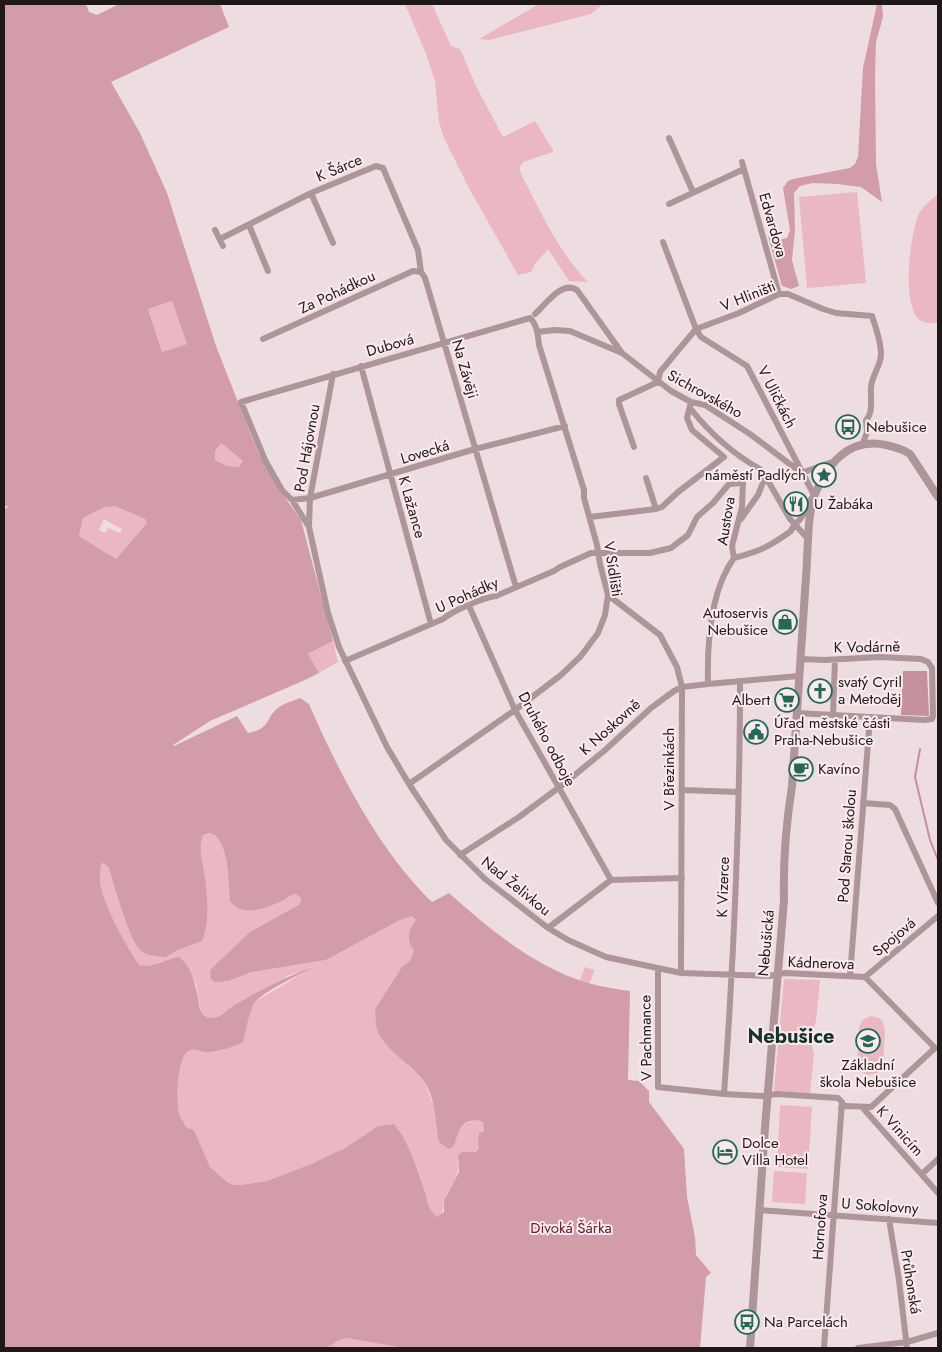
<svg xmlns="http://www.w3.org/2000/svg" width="942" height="1352" viewBox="0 0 942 1352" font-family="Jost,sans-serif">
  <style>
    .green { fill: #eab7c2; fill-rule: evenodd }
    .forest { fill: #d29ca8; fill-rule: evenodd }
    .water { fill: #c5909c }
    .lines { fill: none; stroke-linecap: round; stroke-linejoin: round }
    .stream { stroke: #c5909c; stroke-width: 2 }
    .minor { stroke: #ad959a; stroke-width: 6 }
    .tertiary { stroke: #ad959a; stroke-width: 8 }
    .labels { text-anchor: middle; stroke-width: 4; stroke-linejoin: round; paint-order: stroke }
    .street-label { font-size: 15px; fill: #1e1819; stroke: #fbeaed }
    .poi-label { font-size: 15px; fill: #1e1819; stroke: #fbeaed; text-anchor: start }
    .park-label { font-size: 15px; fill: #622135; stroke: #fbeaed }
    .district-label { font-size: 20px; font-weight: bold; fill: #13332c; stroke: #fbeaed }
  </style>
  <rect width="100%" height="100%" fill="#eedde0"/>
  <!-- green -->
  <path class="green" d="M405,4H432L451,46L460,49L477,88L503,137L535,121L553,150V152L523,162L519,168L523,178C542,214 559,253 588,282L569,281L548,249L535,264L531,272L518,275L469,188L444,138L439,122L435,81L426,54Z
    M539,4H603L591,14L489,40L479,39Z
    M857,192L866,283L807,288L799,197Z
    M938,194V323C932,323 925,324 920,320C901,306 910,237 918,216C921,207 931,200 938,194Z
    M172,301L187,344L162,352L148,309Z
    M221,443L244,462L239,467L227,466L215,460V451Z
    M104,506H115L145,519L147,523L116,559L79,536L83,518ZM103,519L122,529L120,533L108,528L105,533L99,530L103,521Z
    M333,641L338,662L319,673L308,654Z
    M209,833L215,835C230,851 228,881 230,902C233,904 236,907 240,909C252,914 271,906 282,901C287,898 290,895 296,894L301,898L300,904L250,932L213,967L224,982L252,972L326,960L400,920L412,916L416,920C409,929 407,941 414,951L409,962L397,975L375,1009L377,1026L378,1032L390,1047L419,1076L426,1085L434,1108L439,1143L458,1133C463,1122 471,1119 483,1122L484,1131L479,1133L478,1138L480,1149L457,1160C462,1176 449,1186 444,1200C442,1208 446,1212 437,1217C426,1206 429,1202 424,1189C416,1167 409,1141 394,1124L378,1126L345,1148L311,1164L267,1181L240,1185H232L227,1182L210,1167L194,1130L186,1127C184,1122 180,1118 179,1113C176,1102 177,1054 189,1050C196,1047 201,1052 207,1052C214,1052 220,1050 226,1049L256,1001L308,970L289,975L237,1004L220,1015L211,1019L205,1017L201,1013L196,984L189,970L163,961C156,965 147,968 139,966C127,948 107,912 102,891C99,883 100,873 101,864L104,863L109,868C114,885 129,940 140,950C146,956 158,957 166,957L178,950L201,941C211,920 206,889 203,866C201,855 199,846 203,835Z
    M585,967L595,970L589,984L580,980Z
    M784,979L820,980L816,1021L814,1027L812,1046L814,1054L810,1093L774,1091Z
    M871,1016L879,1018L882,1021L885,1029L883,1066L878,1073L869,1075L861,1072L857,1064L859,1027L863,1020Z
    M780,1105L812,1107L808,1169L777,1167Z
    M774,1171L807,1173L805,1204L772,1202Z
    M347,1338L403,1348H320C335,1347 333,1340 347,1338Z"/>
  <!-- forest -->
  <path class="forest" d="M4,4H86L89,12L97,15L119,4H220L229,27L111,82L140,133L167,193L216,346L249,430L259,454L279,489L301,520L333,641L308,654L319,673L305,680L210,721L173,745L174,746L237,716L248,733C271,729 265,718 278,708C284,703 293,701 300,698L309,704C338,771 379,851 432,902L449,893C490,930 535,967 588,983C602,987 616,989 630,991L628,1080L639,1081L649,1091V1102L684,1149L687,1197L695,1237L696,1255L711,1273L706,1277L700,1348H403L347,1338C333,1340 335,1347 320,1348H4V509L8,507L4,505ZM172,301L187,344L162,352L148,309ZM221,443L243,461L239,467L227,466L215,460V451ZM115,506L145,519L147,523L116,559L79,536L83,518L104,507ZM209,833L215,835C230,851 228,881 230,902C233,904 236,908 240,909C252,914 271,906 282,901C287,898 290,895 296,894L301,898L300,904L250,932L213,967L210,971L211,979L215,982L228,981L252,972L326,960L400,920L412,916L416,920C408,931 406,939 414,951L409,962L402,967L375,1009C376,1016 375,1025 378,1032C388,1053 412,1064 425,1083C436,1100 435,1123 439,1142L449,1149L454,1146C459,1130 462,1116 483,1122L484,1131L479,1133L478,1138L479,1149L475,1152H462L458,1155L459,1172L444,1200V1212L437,1217C426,1206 429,1202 424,1189C416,1167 409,1141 394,1124L378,1126L345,1148L311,1164L267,1181L240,1185H233L227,1182L210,1167L194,1130L186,1127C184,1122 180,1117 179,1113C176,1101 177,1053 190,1050C197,1048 202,1053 209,1052C221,1051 233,1047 243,1042C246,1030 248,1015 254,1004C261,992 299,975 312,968C284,977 260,990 235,1005C229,1008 225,1013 219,1016C213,1018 206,1020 202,1013C199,1010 199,1003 198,998C195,984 192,967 179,957C166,959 152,969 139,965C127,948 107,911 102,891C99,882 100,873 101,864L104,863L109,868C114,885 129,940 140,950C146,956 158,957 166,957L178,950L202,941C211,919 207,889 203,866C201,855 199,846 203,835Z
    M877,4H882L883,17L876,42L875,76L876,164L882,202L861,187L837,184L813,183L800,186L794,193L795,230L792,260L799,286L791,289L782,286L768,236L776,241L787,238L790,230L783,188L788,181L793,179L850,168L855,164L858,157L863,68Z"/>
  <!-- water -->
  <path class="water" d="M903,671H927L929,716L901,715Z"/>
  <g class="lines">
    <!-- stream -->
    <path class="stream" d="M920,749L915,777L930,840L938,860"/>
    <!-- minor -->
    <path class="minor" d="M669,138L693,192
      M742,162L779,294
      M311,193L333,243
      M669,204L744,169
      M249,225L268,271
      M215,230L223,246
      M220,239L311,193L376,166L383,168L418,250L421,272L425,278L516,587
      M663,242L696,329L701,337L747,366L814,495C808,502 807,510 801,518C798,523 793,524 791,531C769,547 760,551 734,558C710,591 707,644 708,684
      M535,314C546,304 562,280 577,290L622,353
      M537,332L555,330L570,331L622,353L671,391L691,402L705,405L750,434L799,471
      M263,339L413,271L421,272
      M361,366L431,624
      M690,408C709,432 733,454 760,469L764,480L758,495L741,519
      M634,447L619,404V400L658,382L660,372L696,329L739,313L779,294H788L823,309L836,313L872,316C876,329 881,341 881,354C881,366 872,375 871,387C870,397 874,412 866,420L867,432L863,443
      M801,473L835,461
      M764,474L790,519L809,540
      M646,478L656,509
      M292,500L310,498L475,449L565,426
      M590,517L656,509L662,507L678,492L724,457L692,430L687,418L691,402
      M309,526L310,498L333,374
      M608,595L660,635L677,667L682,687L681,973
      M469,606L515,710L611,880
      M345,661L443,619C454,610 482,598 496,596L554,571L560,567L591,553H650L671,548L688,535L697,517L713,503L729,484L743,483L742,507L732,546L734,558
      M797,713L924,720L932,719L933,716L932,668L928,662L921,659L880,657L825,660L801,659
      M833,715L835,660
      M409,784L515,710L561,675L581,656L598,633L605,615L608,595L600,564L597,545L584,498V490L539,345C538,335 537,324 530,318L241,402L265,460L282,490L292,500L309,527L328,613L339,647L387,747L409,784L446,840L485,879L548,928L568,940L606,957L681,973L769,976L785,973L865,977L935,1048L871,1107L845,1106L841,1108
      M682,790L738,792
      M863,803L890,805L895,809L938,903
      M460,855L519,817L565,783L604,751L651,708L674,691L682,687L708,684L799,676
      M548,928L611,880L682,878
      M658,969V1087L724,1094L762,1096L777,1094L838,1098L842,1102L824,1348
      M850,976L870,717
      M865,977L938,916
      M724,1094C734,956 740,819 740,681
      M862,1107L938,1193
      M922,1174L938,1159
      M759,1210L938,1223
      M889,1219L899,1280L907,1348
      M858,1348L907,1342L938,1333"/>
    <!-- tertiary -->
    <path class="tertiary" d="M750,1348L765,1127L784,900C783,862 786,824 792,786C797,716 801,647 806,577C808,556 807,512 815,494C828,463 849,437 886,445C894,447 903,449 910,454L938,497"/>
  </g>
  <!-- icons -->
  <defs>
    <g id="bus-ring" transform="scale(1.25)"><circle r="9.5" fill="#fbeaed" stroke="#24685a" stroke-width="1.5"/><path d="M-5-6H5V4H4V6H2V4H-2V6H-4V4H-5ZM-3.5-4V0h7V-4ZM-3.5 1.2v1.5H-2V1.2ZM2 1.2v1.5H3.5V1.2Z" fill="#24685a"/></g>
    <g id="sight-ring" transform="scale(1.25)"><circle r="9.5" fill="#fbeaed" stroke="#24685a" stroke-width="1.5"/><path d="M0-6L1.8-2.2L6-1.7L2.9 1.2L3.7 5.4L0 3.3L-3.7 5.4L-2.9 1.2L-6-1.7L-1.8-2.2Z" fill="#24685a"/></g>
    <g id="restaurant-ring" transform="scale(1.25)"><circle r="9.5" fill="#fbeaed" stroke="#24685a" stroke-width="1.5"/><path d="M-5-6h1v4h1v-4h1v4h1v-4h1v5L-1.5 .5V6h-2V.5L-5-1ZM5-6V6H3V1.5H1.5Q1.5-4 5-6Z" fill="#24685a"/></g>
    <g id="shop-ring" transform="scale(1.25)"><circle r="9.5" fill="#fbeaed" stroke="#24685a" stroke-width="1.5"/><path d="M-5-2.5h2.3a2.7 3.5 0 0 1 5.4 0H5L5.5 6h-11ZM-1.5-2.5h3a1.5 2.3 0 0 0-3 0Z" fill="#24685a"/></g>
    <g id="church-ring" transform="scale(1.25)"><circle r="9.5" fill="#fbeaed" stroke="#24685a" stroke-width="1.5"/><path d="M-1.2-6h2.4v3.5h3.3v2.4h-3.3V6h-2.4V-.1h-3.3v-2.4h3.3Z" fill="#24685a"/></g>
    <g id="supermarket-ring" transform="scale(1.25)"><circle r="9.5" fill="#fbeaed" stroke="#24685a" stroke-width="1.5"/><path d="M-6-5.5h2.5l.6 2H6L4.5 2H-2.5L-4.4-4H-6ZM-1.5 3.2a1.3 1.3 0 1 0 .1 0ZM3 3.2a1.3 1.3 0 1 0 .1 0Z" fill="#24685a"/></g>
    <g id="civic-ring" transform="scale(1.25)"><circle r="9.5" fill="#fbeaed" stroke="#24685a" stroke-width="1.5"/><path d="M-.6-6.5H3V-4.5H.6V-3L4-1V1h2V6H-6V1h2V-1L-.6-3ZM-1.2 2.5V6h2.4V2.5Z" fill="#24685a"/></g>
    <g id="cafe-ring" transform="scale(1.25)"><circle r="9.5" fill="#fbeaed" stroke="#24685a" stroke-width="1.5"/><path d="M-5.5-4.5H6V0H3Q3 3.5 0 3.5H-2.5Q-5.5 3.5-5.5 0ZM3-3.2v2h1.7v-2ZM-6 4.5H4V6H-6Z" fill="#24685a"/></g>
    <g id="school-ring" transform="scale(1.25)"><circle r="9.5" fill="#fbeaed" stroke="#24685a" stroke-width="1.5"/><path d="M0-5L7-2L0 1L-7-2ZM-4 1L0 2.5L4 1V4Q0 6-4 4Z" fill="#24685a"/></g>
    <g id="hotel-ring" transform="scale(1.25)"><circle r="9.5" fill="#fbeaed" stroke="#24685a" stroke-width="1.5"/><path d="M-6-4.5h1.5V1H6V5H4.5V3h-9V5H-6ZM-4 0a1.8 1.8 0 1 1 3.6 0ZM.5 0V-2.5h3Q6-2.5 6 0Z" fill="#24685a"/></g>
  </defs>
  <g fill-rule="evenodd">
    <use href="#bus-ring" x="848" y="427"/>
    <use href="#sight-ring" x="824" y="475"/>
    <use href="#restaurant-ring" x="796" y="504"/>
    <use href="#shop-ring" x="785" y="622"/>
    <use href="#church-ring" x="820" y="691"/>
    <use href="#supermarket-ring" x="787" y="700"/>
    <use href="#civic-ring" x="756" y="732"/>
    <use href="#cafe-ring" x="801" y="769"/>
    <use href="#school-ring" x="868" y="1041"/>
    <use href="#hotel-ring" x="725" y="1152"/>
    <use href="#bus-ring" x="747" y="1322"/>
  </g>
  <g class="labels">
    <!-- street labels -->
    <g class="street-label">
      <text transform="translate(339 168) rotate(-23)" y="5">K Šárce</text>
      <text transform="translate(773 225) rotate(74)" y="5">Edvardova</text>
      <text transform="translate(337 292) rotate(-25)" y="5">Za Pohádkou</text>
      <text transform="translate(748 296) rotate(-22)" y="5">V Hliništi</text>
      <text transform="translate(390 345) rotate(-16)" y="5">Dubová</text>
      <text transform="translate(465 369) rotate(74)" y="5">Na Závěji</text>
      <text transform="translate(705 394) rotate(29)" y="5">Sichrovského</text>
      <text transform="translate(777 397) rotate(63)" y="5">V Uličkách</text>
      <text transform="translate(307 448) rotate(-80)" y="5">Pod Hájovnou</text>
      <text transform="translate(425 452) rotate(-17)" y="5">Lovecká</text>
      <text transform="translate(412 507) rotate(74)" y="5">K Lažance</text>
      <text transform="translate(726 521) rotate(-81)" y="5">Austova</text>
      <text transform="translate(613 569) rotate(81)" y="5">V Sídlišti</text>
      <text transform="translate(467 595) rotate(-24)" y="5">U Pohádky</text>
      <text transform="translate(867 647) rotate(-1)" y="5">K Vodárně</text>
      <text transform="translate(610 727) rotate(-42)" y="5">K Noskovně</text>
      <text transform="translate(547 739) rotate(62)" y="5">Druhého odboje</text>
      <text transform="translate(669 769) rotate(-90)" y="5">V Březinkách</text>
      <text transform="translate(847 846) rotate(-86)" y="5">Pod Starou školou</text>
      <text transform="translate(516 886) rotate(39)" y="5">Nad Želivkou</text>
      <text transform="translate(723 887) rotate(-88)" y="5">K Vizerce</text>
      <text transform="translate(894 937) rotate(-40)" y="5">Spojová</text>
      <text transform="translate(766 943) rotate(-85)" y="5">Nebušická</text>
      <text transform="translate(821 963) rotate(2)" y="5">Kádnerova</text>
      <text transform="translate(646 1038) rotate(-91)" y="5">V Pachmance</text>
      <text transform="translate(900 1131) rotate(48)" y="5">K Vinicím</text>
      <text transform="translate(880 1206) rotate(4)" y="5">U Sokolovny</text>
      <text transform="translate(820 1227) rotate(-86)" y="5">Hornofova</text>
      <text transform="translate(911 1282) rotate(81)" y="5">Průhonská</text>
    </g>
    <!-- poi labels -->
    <g class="poi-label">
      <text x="866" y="432">Nebušice</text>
      <text x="806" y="480" text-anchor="end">náměstí Padlých</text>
      <text x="814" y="509">U Žabáka</text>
      <text x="768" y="618" text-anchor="end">Autoservis<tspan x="768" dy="17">Nebušice</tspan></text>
      <text x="838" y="687">svatý Cyril<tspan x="838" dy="17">a Metoděj</tspan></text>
      <text x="770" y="705" text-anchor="end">Albert</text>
      <text x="774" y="728">Úřad městské části<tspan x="774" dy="17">Praha-Nebušice</tspan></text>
      <text x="818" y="774">Kavíno</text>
      <text x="868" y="1070" text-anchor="middle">Základní<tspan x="868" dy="17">škola Nebušice</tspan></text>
      <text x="742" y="1148">Dolce<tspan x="742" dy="17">Villa Hotel</tspan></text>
      <text x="764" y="1327">Na Parcelách</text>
    </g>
    <!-- park labels -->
    <g class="park-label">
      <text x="571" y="1233">Divoká Šárka</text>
    </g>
    <!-- district labels -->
    <g class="district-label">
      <text x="791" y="1043">Nebušice</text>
    </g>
  </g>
  <!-- border -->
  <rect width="942" height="1352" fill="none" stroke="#1e1819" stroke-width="10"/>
</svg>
